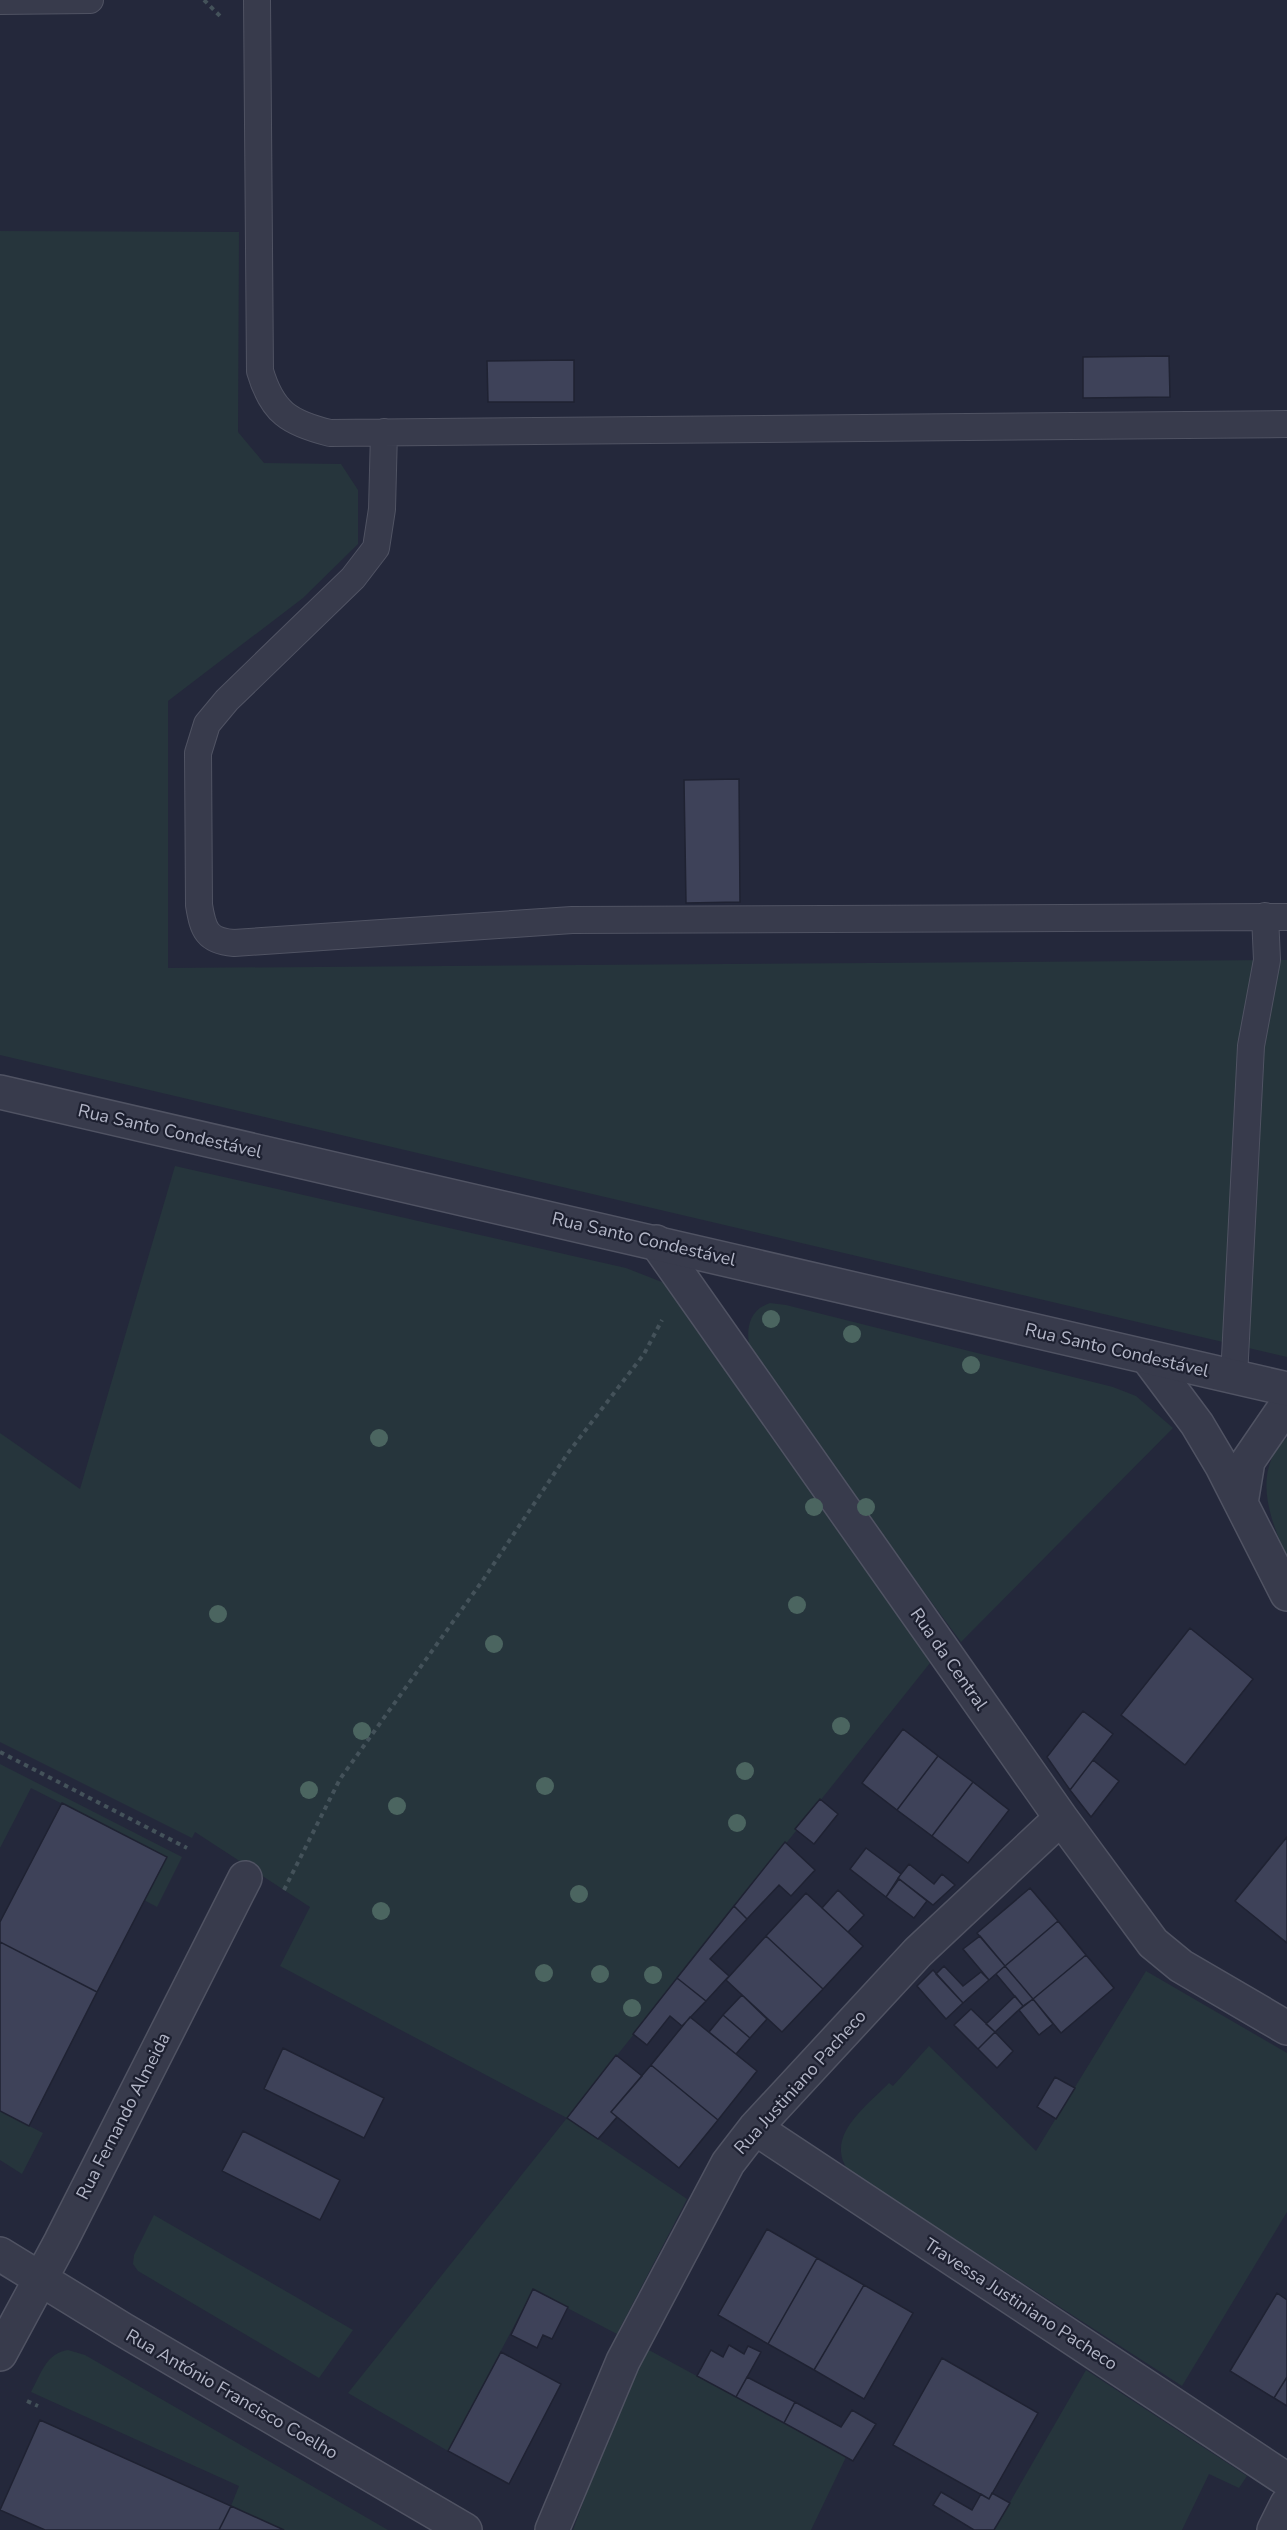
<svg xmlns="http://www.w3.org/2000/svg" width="1287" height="2530" viewBox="0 0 1287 2530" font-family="'Nunito Sans',sans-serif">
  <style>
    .green { fill: #26353c }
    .building { fill: #3e4259; stroke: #1f2232; stroke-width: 1.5 }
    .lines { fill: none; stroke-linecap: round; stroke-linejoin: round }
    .service-casing { stroke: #505363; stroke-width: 28 }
    .minor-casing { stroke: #505363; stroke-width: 36 }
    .tertiary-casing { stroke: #505363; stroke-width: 36 }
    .path { stroke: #44525a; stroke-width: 4; stroke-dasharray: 4.5 4.5; stroke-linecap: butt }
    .service { stroke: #383b4c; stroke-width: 26 }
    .minor { stroke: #383b4c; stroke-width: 33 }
    .tertiary { stroke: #383b4c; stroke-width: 33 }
    .tree { fill: #4b6560 }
    .labels { text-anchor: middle; stroke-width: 4.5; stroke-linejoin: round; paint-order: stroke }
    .street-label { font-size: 18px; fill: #b3b6c7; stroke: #1d2030 }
  </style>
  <rect width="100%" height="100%" fill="#24283b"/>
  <!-- green -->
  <path class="green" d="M0,231L239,232L238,432L264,463L341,464L358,490V544L303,598L168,701V968L1287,960V1357L0,1055Z
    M175,1166L626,1268L667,1284L892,1602L930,1663L567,2118L687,2199L617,2334L533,2290L448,2451L348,2393L567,2118L280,1966L310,1907L195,1832L192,1838L0,1742V1433L80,1489Z
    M770,1303L786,1305L1113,1387L1136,1396L1173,1428L961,1642L752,1359C746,1337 744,1312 770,1303Z
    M1287,1438V1558C1271,1521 1250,1471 1287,1438Z
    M0,1764L182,1857L157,1907L144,1900L167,1857L31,1788L0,1848Z
    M1146,1971L1287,2053V2212L1182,2386L848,2170C824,2136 867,2106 889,2083L893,2086L929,2046L1036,2151Z
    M0,2111L43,2133L22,2174L0,2160Z
    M154,2215L353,2330L319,2378L138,2271L133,2264L134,2255Z
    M647,2349L846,2457L811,2530H573L599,2459Z
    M68,2350L85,2355L388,2530H284L231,2506L239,2486L31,2392C41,2374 46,2353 68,2350Z
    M1086,2370L1247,2476L1239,2488L1209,2474L1182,2530H994Z"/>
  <!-- building -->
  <path class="building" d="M1169,356L1170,397L1083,398V357Z
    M574,360V402H488L487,361Z
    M739,779L740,902L686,903L684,780Z
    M1190,1628L1253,1679L1185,1765L1121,1715Z
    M1083,1711L1113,1734L1070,1790L1047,1757Z
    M903,1729L938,1756L897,1810L862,1783Z
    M938,1756L973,1782L932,1836L897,1810Z
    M1093,1760L1119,1781L1091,1817L1070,1790Z
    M973,1782L1009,1810L968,1863L932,1836Z
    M820,1799L838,1814L814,1844L795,1829Z
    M62,1803L167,1857L97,1992L0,1942V1922Z
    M1287,1837V1943L1235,1901Z
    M785,1842L815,1870L791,1896L779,1885L747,1919L734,1906Z
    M866,1848L901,1874L886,1897L850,1869Z
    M909,1864L934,1884L942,1874L955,1885L933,1905L898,1878Z
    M899,1879L927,1901L914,1918L886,1897Z
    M1030,1888L1058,1921L1005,1966L977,1933Z
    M838,1890L864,1915L848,1932L822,1908Z
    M806,1893L863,1946L823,1989L766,1936Z
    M734,1906L747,1919L710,1959L729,1976L706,2001L677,1978Z
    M1058,1921L1086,1955L1033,1999L1005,1966Z
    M766,1936L823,1989L782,2032L726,1980Z
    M980,1936L1005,1966L989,1980L963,1949Z
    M0,1942L97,1992L29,2126L0,2111Z
    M1086,1955L1114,1988L1061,2033L1033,1999Z
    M944,1966L963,1986L981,1972L989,1980L963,2003L936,1974Z
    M1005,1966L1033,1999L1023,2006L996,1974Z
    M933,1970L963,2003L946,2019L917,1986Z
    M677,1978L706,2001L682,2026L670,2016L647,2045L633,2034Z
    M742,1995L767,2019L750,2038L723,2015Z
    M1015,1996L1023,2006L995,2032L986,2024Z
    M1033,1999L1053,2024L1039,2035L1019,2010Z
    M971,2009L995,2032L978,2049L954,2025Z
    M723,2015L750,2038L736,2054L709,2032Z
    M690,2017L757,2071L718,2120L651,2065Z
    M995,2032L1013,2051L997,2068L978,2049Z
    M283,2048L384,2098L364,2138L264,2089Z
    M616,2055L642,2076L611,2112L617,2117L598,2139L567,2118Z
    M651,2065L718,2120L679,2168L611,2112Z
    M1055,2077L1075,2088L1056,2119L1037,2107Z
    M243,2131L340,2180L320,2220L222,2171Z
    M767,2229L817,2258L768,2344L718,2315Z
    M817,2258L864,2285L814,2370L768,2344Z
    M864,2285L913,2313L864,2399L814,2370Z
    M533,2289L568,2307L552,2339L543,2335L537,2348L511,2335Z
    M1277,2293L1287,2300V2377L1274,2398L1230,2371Z
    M729,2345L744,2354L748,2346L761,2352L736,2397L697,2376L711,2350L723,2357Z
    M501,2352L561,2384L509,2484L448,2451Z
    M942,2358L1038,2413L989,2499L893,2445Z
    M747,2377L795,2402L784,2423L736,2397Z
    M1287,2377V2406L1274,2398Z
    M795,2402L841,2427L852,2410L876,2424L853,2461L784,2423Z
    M40,2420L231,2506L219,2530H45L0,2510Z
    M941,2492L972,2510L981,2494L989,2499L992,2493L1010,2503L994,2530H974L933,2505Z
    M231,2506L284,2530H219Z"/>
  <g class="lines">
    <!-- service casing -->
    <g class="service-casing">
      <path id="service" d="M257,0L260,371C272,412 289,423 330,433L1287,424
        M0,1L90,0
        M384,432L382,509L376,548L353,578L227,700L207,724L198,753L199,905C203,930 207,941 234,943L572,920L1287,917
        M1234,1377L1251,1046L1267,960L1265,916"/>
    </g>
    <!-- minor casing -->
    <g class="minor-casing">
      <path id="minor" d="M656,1242L1061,1818L1153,1943L1181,1966L1287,2028
        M1147,1357L1197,1424L1222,1466L1287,1594
        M1241,1503L1248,1461L1287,1404
        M755,2128L1287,2480
        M0,2254L122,2329L465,2530
        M0,2354L61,2241L245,1878
        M552,2530L623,2361L728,2163L755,2128L918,1952L1061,1818
        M1274,2530L1287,2504"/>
    </g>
    <!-- tertiary casing -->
    <g class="tertiary-casing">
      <path id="tertiary" d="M0,1092L1287,1389"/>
    </g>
    <!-- path -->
    <path class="path" d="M204,0L220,16
      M0,1752L187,1848
      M284,1890L340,1779L483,1580L568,1453L644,1354L662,1320
      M27,2401L38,2406"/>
    <!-- service -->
    <use href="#service" class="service"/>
    <!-- minor -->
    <use href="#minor" class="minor"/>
    <!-- tertiary -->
    <use href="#tertiary" class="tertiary"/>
  </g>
  <!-- trees -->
  <g class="tree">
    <circle cx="771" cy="1319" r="9"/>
    <circle cx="852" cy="1334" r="9"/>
    <circle cx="971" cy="1365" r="9"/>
    <circle cx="379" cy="1438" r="9"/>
    <circle cx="814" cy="1507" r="9"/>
    <circle cx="866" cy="1507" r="9"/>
    <circle cx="797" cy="1605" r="9"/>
    <circle cx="218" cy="1614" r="9"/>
    <circle cx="494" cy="1644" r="9"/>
    <circle cx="841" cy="1726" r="9"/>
    <circle cx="362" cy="1731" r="9"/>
    <circle cx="745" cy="1771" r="9"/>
    <circle cx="545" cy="1786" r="9"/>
    <circle cx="309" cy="1790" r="9"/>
    <circle cx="397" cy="1806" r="9"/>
    <circle cx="737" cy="1823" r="9"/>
    <circle cx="579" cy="1894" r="9"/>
    <circle cx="381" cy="1911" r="9"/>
    <circle cx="544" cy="1973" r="9"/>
    <circle cx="600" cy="1974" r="9"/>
    <circle cx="653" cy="1975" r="9"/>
    <circle cx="632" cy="2008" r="9"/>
  </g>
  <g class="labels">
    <!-- street labels -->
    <g class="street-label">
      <text transform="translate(170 1131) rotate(13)" y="6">Rua Santo Condestável</text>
      <text transform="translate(644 1239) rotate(13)" y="6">Rua Santo Condestável</text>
      <text transform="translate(1117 1350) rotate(13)" y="6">Rua Santo Condestável</text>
      <text transform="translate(949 1659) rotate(55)" y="6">Rua da Central</text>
      <text transform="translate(800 2082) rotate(-48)" y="6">Rua Justiniano Pacheco</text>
      <text transform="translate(123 2116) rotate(-63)" y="6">Rua Fernando Almeida</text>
      <text transform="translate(1021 2304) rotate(33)" y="6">Travessa Justiniano Pacheco</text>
      <text transform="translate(232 2394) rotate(30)" y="6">Rua António Francisco Coelho</text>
    </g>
  </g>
</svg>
